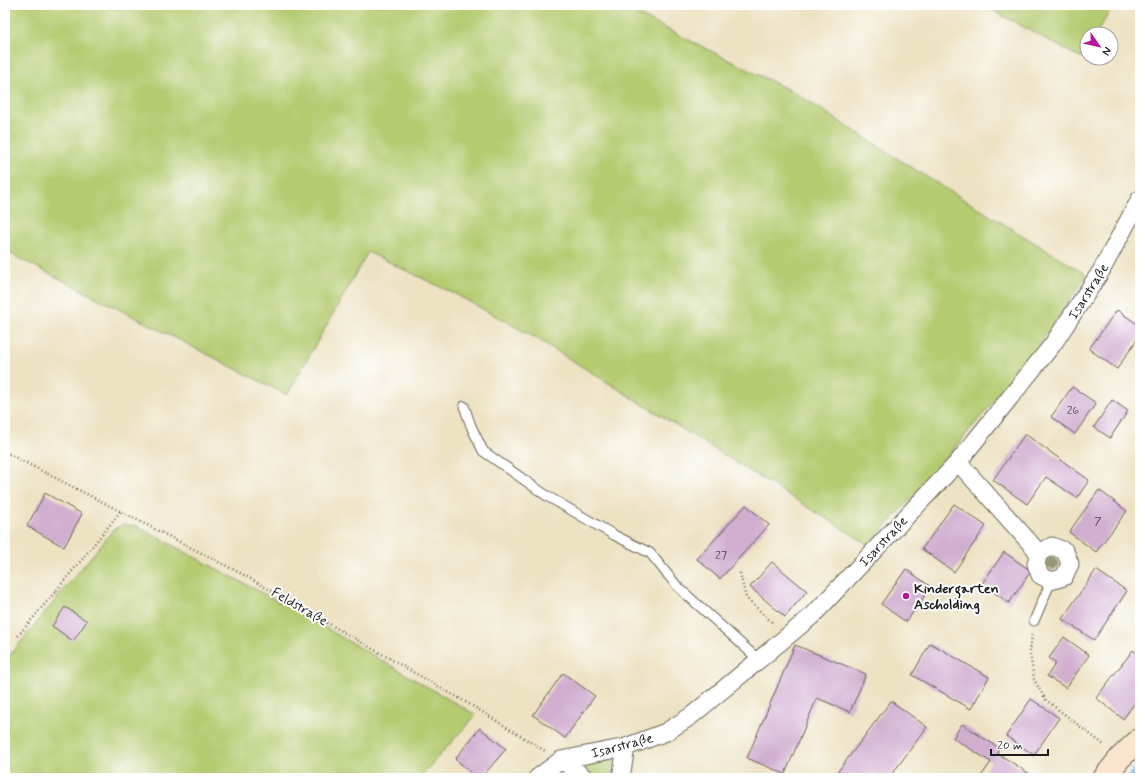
<svg xmlns="http://www.w3.org/2000/svg" width="1145" height="783" viewBox="0 0 1145 783" font-family="Mynerve,sans-serif">
  <style>
    .green { fill: #b4cb70; stroke: #687446 }
    .lines { fill: none; stroke-linecap: round; stroke-linejoin: round }
    .stream { stroke: #66a2d7; stroke-width: 5.5 }
    .building { fill: #d1add0 }
    .lane-casing { stroke: #656156; stroke-width: 11 }
    .street-casing { stroke: #656156; stroke-width: 19 }
    .secondary-casing { stroke: #656156; stroke-width: 24 }
    .path { stroke: #656156; stroke-width: 2.5; stroke-dasharray: 1 3; stroke-linecap: butt }
    .lane { stroke: #fff; stroke-width: 9 }
    .street { stroke: #fff; stroke-width: 17 }
    .secondary { stroke: #fce5cf; stroke-width: 22 }
    .tree { fill: #979777 }
    .poi-dot { fill: #b5179e; stroke: #fff; stroke-width: 1.5 }
    .labels { text-anchor: middle; stroke-width: 4; stroke-linejoin: round; paint-order: stroke }
    .number-label { font-size: 12px; fill: #494049 }
    .street-label { font-size: 14px; fill: #1c1c1c; stroke: #fff }
    .poi-label { font-size: 14px; font-weight: bold; fill: #1c1c1c; stroke: #fff; text-anchor: start }
  </style>
  <rect width="100%" height="100%" fill="#fff"/>
  <filter id="ink" filterUnits="userSpaceOnUse"><feTurbulence type="fractalNoise" baseFrequency=".025" numOctaves="2"/><feDisplacementMap in="SourceGraphic" scale="8" xChannelSelector="R" yChannelSelector="G"/><feConvolveMatrix kernelMatrix="1 2 1 2 8 2 1 2 1" color-interpolation-filters="sRGB"/></filter>
  <filter id="wash" filterUnits="userSpaceOnUse"><feTurbulence type="fractalNoise" baseFrequency=".012" numOctaves="4" result="noise"/><feDisplacementMap in="SourceGraphic" scale="16" xChannelSelector="R" yChannelSelector="G"/><feGaussianBlur stdDeviation="0.9" result="paint"/><feColorMatrix in="noise" values="0 0 0 0 0 0 0 0 0 0 0 0 0 0 0 0 0 1.4 0 .05"/><feComposite in="paint" operator="in"/></filter>
  <g filter="url(#wash)">
    <rect width="100%" height="100%" fill="#ede2c2"/>
    <!-- green -->
    <path class="green" d="M5,5H619L797,94L906,164L1087,275L1031,357L915,495L869,545L536,338L457,295L368,252L287,395L5,251Z
      M983,5H1114L1096,34H1087V48L1081,58Z
      M122,525L136,526L300,613L476,715L419,778H5V661L114,529Z
      M614,758L610,778H596L581,766Z"/>
    <g class="lines">
      <!-- stream -->
      <path class="stream" d="M1129,778L1140,766"/>
    </g>
    <g id="blocks">
      <!-- building -->
      <path class="building" d="M1117,310L1140,326V335L1117,369L1089,349Z
        M1072,387L1096,403L1075,434L1051,417Z
        M1112,400L1128,411L1110,438L1094,427Z
        M1025,434L1089,480L1077,498L1046,477L1027,504L993,480Z
        M1099,490L1127,511L1096,552L1069,532Z
        M45,493L82,514L64,547L27,526Z
        M954,504L986,526L954,572L922,549Z
        M746,505L769,525L720,579L697,559Z
        M1004,552L1031,571L1009,603L982,584Z
        M772,562L807,591L785,617L750,587Z
        M906,569L931,587L906,622L881,604Z
        M1096,570L1127,591L1094,640L1062,619Z
        M65,607L87,621L73,641L52,626Z
        M1064,637L1089,655L1066,688L1047,676L1056,663L1049,658Z
        M930,643L989,677L971,709L912,675Z
        M795,645L866,674L850,712L817,698L785,774L747,758Z
        M1133,650L1140,656V696L1123,719L1096,698Z
        M563,673L595,696L565,738L533,715Z
        M1031,699L1059,718L1034,755L1006,736Z
        M891,701L927,727L889,778H833Z
        M962,724L999,748L997,753L1036,778H980L991,762L953,738Z
        M480,728L506,749L481,778H478L455,759Z"/>
    </g>
  </g>
  <g filter="url(#ink)">
    <use href="#blocks" fill-opacity="0" stroke="#656156" stroke-width="1"/>
    <g class="lines">
      <!-- lane casing -->
      <g class="lane-casing">
        <path id="lane" d="M464,406L471,426L483,451L547,496L614,535L650,553L677,586L759,660
          M1034,621L1051,581"/>
      </g>
      <!-- street casing -->
      <g class="street-casing">
        <path id="street" d="M958,462L1039,553
          M1052,546L1065,551L1070,564L1064,577L1051,581L1040,575L1036,564L1039,553Z
          M561,760L585,778
          M537,778L561,760L626,747L666,732L691,716L813,615L958,462L1053,344L1101,271L1140,199
          M621,778L626,747"/>
      </g>
      <!-- secondary casing -->
      <g class="secondary-casing">
        <path id="secondary" d="M1104,778L1120,758L1140,739"/>
      </g>
      <!-- path -->
      <path class="path" d="M5,452L244,575L476,708L545,751
        M740,573L746,598L774,624
        M1032,635L1030,651L1034,680L1046,700L1104,745
        M18,636L75,568L121,511"/>
      <!-- lane -->
      <use href="#lane" class="lane"/>
      <!-- street -->
      <use href="#street" class="street"/>
      <!-- secondary -->
      <use href="#secondary" class="secondary"/>
    </g>
    <!-- trees -->
    <circle class="tree" cx="1052" cy="563" r="6"/>
  </g>
  <!-- markers -->
  <circle class="poi-dot" cx="906" cy="596" r="4"/>
  <g class="labels">
    <!-- number labels -->
    <g class="number-label">
      <text x="1073" y="414">26</text>
      <text x="1098" y="525">7</text>
      <text x="721" y="559">27</text>
    </g>
    <!-- street labels -->
    <g class="street-label">
      <text transform="translate(1088 291) rotate(-58)" y="5">Isarstraße</text>
      <text transform="translate(883 541) rotate(-47)" y="5">Isarstraße</text>
      <text transform="translate(300 606) rotate(30)" y="5">Feldstraße</text>
      <text transform="translate(622 745) rotate(-15)" y="5">Isarstraße</text>
    </g>
    <!-- poi labels -->
    <g class="poi-label">
      <text x="914" y="593">Kindergarten<tspan x="914" dy="16">Ascholding</tspan></text>
    </g>
  </g>
  <!-- margin -->
  <rect width="1145" height="783" fill="none" stroke="#fff" stroke-width="20"/>
  <!-- north arrow -->
  <g transform="translate(1099 46) rotate(124)"><circle r="19" fill="#ffffff" stroke="#a4a4a4"/>
  <path d="M0-3L7 15L0 10L-7 15Z" fill="#b5179e"/>
  <text y="-6" font-size="11" font-weight="bold" text-anchor="middle" fill="#1c1c1c">N</text>
  </g>
  <!-- scale -->
  <path d="M991 749v6h57v-6" fill="none" stroke="#1c1c1c" stroke-width="2"/>
  <text x="997" y="749" font-size="12" fill="#1c1c1c" stroke="#ffffff" stroke-width="3" paint-order="stroke">20 m</text>
</svg>
